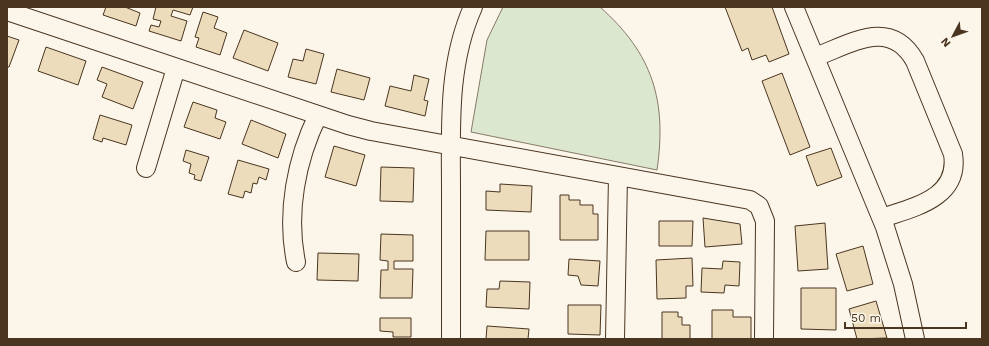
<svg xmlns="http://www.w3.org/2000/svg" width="989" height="346" viewBox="0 0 989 346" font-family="'Work Sans',sans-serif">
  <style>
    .green { fill: #dce7d0; stroke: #887966 }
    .building { fill: #ecdcbc; stroke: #4a3520 }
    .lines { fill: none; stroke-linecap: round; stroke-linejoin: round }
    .minor-casing { stroke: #4a3520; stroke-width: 20 }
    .minor { stroke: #fbf6e9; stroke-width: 18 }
  </style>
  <rect width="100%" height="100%" fill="#fbf6e9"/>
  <!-- green -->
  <path class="green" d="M503,7H600C653,54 667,101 657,170L471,132L487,40Z"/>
  <!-- building -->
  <path class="building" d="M106,7H125L140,13L136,26L103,15Z
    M156,7H193L190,15L173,10L171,16L187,21L181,41L149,31L151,25L159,27L161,21L153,19Z
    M725,7H772L789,54L769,62L766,55L752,60L748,48L742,51Z
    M203,12L218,17L214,28L227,33L220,55L196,47L199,38L195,37Z
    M244,30L278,43L268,71L233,58Z
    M7,36L19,40L9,67H7Z
    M46,47L86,61L78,85L38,71Z
    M306,49L324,54L316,84L288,77L293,59L303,61Z
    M102,67L143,82L133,109L102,97L107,84L97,80Z
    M337,69L370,78L364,100L331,92Z
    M782,73L810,147L790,155L762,81Z
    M414,75L429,79L424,100L428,101L425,116L385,106L390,86L411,91Z
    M193,102L217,110L215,118L226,122L220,139L184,127Z
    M100,115L132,125L126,145L103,138L102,142L93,139Z
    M251,120L286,134L278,158L242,144Z
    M334,146L365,155L356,186L325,177Z
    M831,148L842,177L817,186L806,156Z
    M186,150L209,157L201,181L194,179L195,175L189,173L191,164L183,161Z
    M238,160L269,169L266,180L259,177L257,184L253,183L251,193L245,191L243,198L228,194Z
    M381,167L414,168L413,202L380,201Z
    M500,184L532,186L531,212L486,210V191L500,192Z
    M560,195H569V200H580V205H593V214H598V240H560Z
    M703,218L740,224L742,244L705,247Z
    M659,221H693L692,246H659Z
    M825,223L828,269L798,271L795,226Z
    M486,231H529V260H485Z
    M381,234L413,235V261H394V269H413L412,298H380L381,270H388V261L380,260Z
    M863,246L873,284L847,291L836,254Z
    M318,253L359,254L358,281L317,280Z
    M692,258L693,286H686V298L657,299L656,260Z
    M569,259L600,261L598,286L581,285L578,276L568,275Z
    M723,261L740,262L739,286L725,285L724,293L701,292L702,268L722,269Z
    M500,281L530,282L529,309L486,307L487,289H499Z
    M801,288H836V330L801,329Z
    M876,301L887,338L857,339L849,309Z
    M568,305H601L600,335L568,334Z
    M712,310H733V317H751V339H712Z
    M662,312H678V317H682V325H690V339H662Z
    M380,318H411V337H393V332L380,331Z
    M487,326L529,329L528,339H486Z"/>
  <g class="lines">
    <!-- minor casing -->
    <g class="minor-casing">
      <path id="minor" d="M794,7L885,227L903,284L915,339
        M7,11L348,125L371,131L750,200L759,206L765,221L764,339
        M815,57C851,44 890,17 915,61L953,154C960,198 914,207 882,218
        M146,168L176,68
        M296,262C286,213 296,160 318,115
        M451,339C451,289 451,239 451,190C451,128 447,65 473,7
        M615,339L618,176"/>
    </g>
    <!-- minor -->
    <use href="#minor" class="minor"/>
  </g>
  <!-- border -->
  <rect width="989" height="346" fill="none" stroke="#4a3520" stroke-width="16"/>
  <!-- north arrow -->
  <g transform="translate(953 36) rotate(229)" stroke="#fbf6e9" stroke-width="3" paint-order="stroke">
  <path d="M0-3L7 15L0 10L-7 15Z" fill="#4a3520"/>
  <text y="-6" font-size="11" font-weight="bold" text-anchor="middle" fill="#4a3520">N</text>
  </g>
  <!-- scale -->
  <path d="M845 322v6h121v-6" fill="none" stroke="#4a3520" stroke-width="2"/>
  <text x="851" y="322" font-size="12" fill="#4a3520" stroke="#fbf6e9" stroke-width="3" paint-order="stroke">50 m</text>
</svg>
